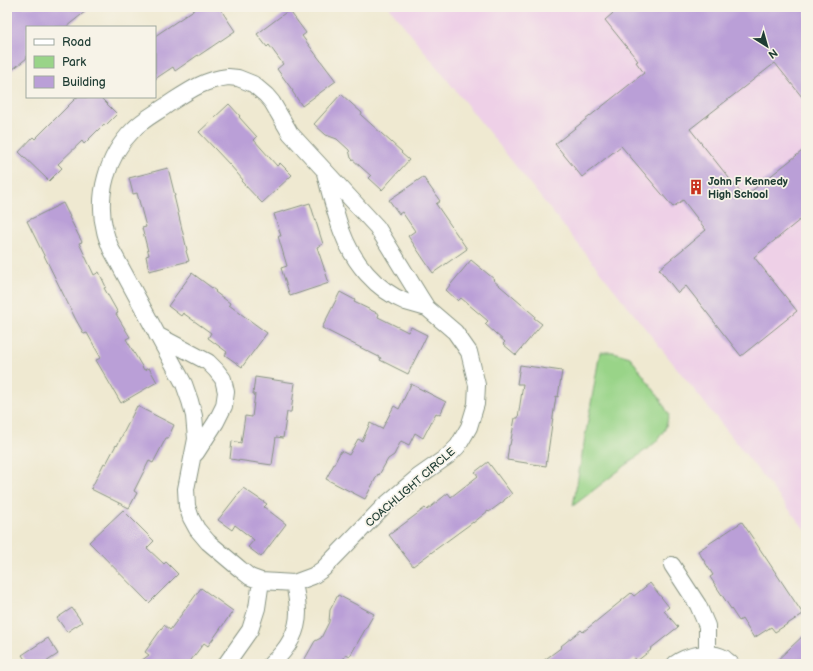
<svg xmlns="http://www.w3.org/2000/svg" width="813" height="671" viewBox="0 0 813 671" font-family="'Balsamiq Sans',sans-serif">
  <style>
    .built { fill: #eed0e7 }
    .green { fill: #99d488; stroke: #5c885e }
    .building { fill: #ba9fd7 }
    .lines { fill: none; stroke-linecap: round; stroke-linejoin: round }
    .minor-casing { stroke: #879382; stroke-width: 18 }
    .minor { stroke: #fff; stroke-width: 16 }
    .labels { text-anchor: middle; stroke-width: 3.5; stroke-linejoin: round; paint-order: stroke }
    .poi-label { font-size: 11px; font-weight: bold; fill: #1f3d34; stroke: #f7f3e8; text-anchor: start }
    .street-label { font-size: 11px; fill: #1f3d34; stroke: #f7f3e8 }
  </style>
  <rect width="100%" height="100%" fill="#f7f3e8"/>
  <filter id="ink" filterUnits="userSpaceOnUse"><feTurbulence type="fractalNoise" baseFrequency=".025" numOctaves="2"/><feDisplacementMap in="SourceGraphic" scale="8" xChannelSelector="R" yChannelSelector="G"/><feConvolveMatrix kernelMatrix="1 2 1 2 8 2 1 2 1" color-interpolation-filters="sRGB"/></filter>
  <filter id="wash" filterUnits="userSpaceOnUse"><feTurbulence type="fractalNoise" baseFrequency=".012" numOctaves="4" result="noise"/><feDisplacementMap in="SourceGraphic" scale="16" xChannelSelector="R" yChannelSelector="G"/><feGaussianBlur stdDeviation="0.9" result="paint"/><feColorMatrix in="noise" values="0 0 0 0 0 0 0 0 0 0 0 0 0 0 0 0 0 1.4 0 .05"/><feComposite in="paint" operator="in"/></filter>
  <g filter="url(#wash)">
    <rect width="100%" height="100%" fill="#efe9d1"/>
    <!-- built -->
    <path class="built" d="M389,7H806V531L723,426Z"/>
    <!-- green -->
    <path class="green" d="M600,352H613L630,357L661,400L669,415L665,429L656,442L573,506Z"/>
    <g id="blocks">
      <!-- building -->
      <path class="building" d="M7,7H91L66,27H27V58L7,74Z
        M198,7H219L235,31L198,56V55L175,71L173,67L155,79V36Z
        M620,7H806V102L775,63L690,129L744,197L806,148V215L754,257L797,311L741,356L686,286L678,293L659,269L706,230L683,200L673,207L621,146L582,177L555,144L644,73L636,62L638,61L605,20Z
        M289,10L306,33L302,36L336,81L302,106L292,91H293L277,69L283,64L269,45L267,47L257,34Z
        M341,94L362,113L361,115L402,152L401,153L409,160L382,190L369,178L371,176L351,158L349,150L337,139L326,135L314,124Z
        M77,97H100L117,114L105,126L104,124L84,144L82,141L58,164L62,168L49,181L19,152L33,137L35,139Z
        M229,104L240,116L239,117L257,137L254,140L277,166L280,163L292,175L262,203L241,181L243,180L231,166L199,132Z
        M168,168L175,196H174L187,250L186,251L189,261L149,271L146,256L149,255L142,228L146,227L137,193L133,194L129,178Z
        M423,177L440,201L436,204L467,249L433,273L408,236L415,231L402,212L399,214L389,200Z
        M63,203L70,217H69L82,242L79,243L94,275L99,272L106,287L104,288L118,313L116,314L130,337L126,339L144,370L149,368L157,382L121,403L96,360L101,358L87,333L84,334L76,320L27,221Z
        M310,203L323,244L317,247L329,283L290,296L281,268L287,266L278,236H281L274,214Z
        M471,260L494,279L493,280L535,316L534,318L542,324L516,355L503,344L505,342L485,324L488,321L461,298L458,301L446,290Z
        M192,273L216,291L215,292L230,303L229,305L267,333L242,367L225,355L227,352L208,338L211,333L183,313L181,316L168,306Z
        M340,292L355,300L354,302L379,314L378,317L408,332L411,327L427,335L408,374L380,360L381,358L322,328Z
        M520,365L562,371L558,397L556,396L546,466L507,460L509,445H510L515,418H518L523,384H517Z
        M255,377L295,383L291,412H287L283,438L276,437L272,465L230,459L232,441L241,443L245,416L252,417L255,394H253Z
        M411,384L446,402L440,415L436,413L423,438L415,433L409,445L401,441L394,455L388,459L379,475L378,474L365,499L326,479L341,451L349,455L358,439L362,441L370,423L382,429L394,406L399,409Z
        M137,406L174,425L168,438H166L153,463L149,461L134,491L137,493L129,508L91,489L104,463L106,464L116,445L117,446Z
        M488,462L512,494L504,500V501L489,512L488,511L473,523V522L413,566L389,535L425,508L427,510L448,493L451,497L478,476L475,472Z
        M243,488L267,504L264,507L286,524L261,557L248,547L254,540L235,525L232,530L218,520Z
        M123,510L154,541L147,548L164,564L166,562L178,574L149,603L89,542Z
        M742,522L803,614L775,632L771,627L754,638L742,619L739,621L710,577L713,575L698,551Z
        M650,583L669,607L664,611L678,627L650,649L651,650L637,661L635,658L627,664H539L562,647L561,646L581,630L583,632L631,593L634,596Z
        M201,588L233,611L208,646L204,643L188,664H137L149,655L145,652L164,625L170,630Z
        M338,595L374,614L350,656L346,654L341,664H302L315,641L321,638L329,622L330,610Z
        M72,608L82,622L67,632L57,618Z
        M806,633V664H773Z
        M48,638L58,654L43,664H28L22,655Z"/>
    </g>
  </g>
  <g filter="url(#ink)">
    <use href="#blocks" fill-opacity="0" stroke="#879382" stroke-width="1"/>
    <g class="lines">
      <!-- minor casing -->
      <g class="minor-casing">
        <path id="minor" d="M228,77L238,78L253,84L266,95L272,102L290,133L377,227L420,297L427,308L455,332L469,352L477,385L476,404L469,427L458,446L448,456L418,477L384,506L323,569L313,576L294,583L261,581L250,577L240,569L208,542L197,529L191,518L187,506L186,489L196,439L194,416L190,401L184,384L111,249C109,243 106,237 105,231C96,196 107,156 133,130C143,119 158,112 170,103C190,90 204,80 228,77Z
          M325,173C330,193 335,213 342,232C353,262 376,290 406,302C413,304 420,306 427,308
          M157,335L208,362L216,370L223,379L226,392L224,406L216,422L196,453
          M672,565L698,605L707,626V654
          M226,664L250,630L257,608L261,581
          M271,664C287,650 298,634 298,612C298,603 296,593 294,583
          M675,664C687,655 710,650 724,658C726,660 729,662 731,664"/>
      </g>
      <!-- minor -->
      <use href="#minor" class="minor"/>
    </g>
  </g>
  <!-- icons -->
  <defs>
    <g id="building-bare" transform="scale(1.2)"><path d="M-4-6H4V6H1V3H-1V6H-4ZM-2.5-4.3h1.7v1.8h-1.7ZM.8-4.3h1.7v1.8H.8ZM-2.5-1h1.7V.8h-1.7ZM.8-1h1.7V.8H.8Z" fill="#c8321e" stroke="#f7f3e8" stroke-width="2.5" paint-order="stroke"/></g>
  </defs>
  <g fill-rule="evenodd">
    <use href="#building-bare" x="696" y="187"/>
  </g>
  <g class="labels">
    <!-- poi labels -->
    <g class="poi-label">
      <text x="708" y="185">John F Kennedy<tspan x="708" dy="13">High School</tspan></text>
    </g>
    <!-- street labels -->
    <g class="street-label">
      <text transform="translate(410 487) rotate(-41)" y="4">COACHLIGHT CIRCLE</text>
    </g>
  </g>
  <!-- margin -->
  <rect width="813" height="671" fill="none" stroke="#f7f3e8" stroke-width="24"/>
  <!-- legend -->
  <rect x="26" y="26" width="130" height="72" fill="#f7f3e8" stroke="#a1aaa0"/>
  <rect x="34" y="39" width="20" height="6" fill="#ffffff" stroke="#a1aaa0"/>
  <text x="62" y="46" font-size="12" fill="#1f3d34">Road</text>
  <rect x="34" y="56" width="20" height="12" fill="#99d488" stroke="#a1aaa0"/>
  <text x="62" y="66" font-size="12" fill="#1f3d34">Park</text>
  <rect x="34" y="76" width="20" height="12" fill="#ba9fd7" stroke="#a1aaa0"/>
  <text x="62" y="86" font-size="12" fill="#1f3d34">Building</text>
  <!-- north arrow -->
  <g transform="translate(767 46) rotate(143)" stroke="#f7f3e8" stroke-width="3" paint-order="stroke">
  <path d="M0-3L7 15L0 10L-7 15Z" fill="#1f3d34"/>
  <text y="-6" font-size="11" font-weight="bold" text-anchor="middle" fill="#1f3d34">N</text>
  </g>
</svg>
